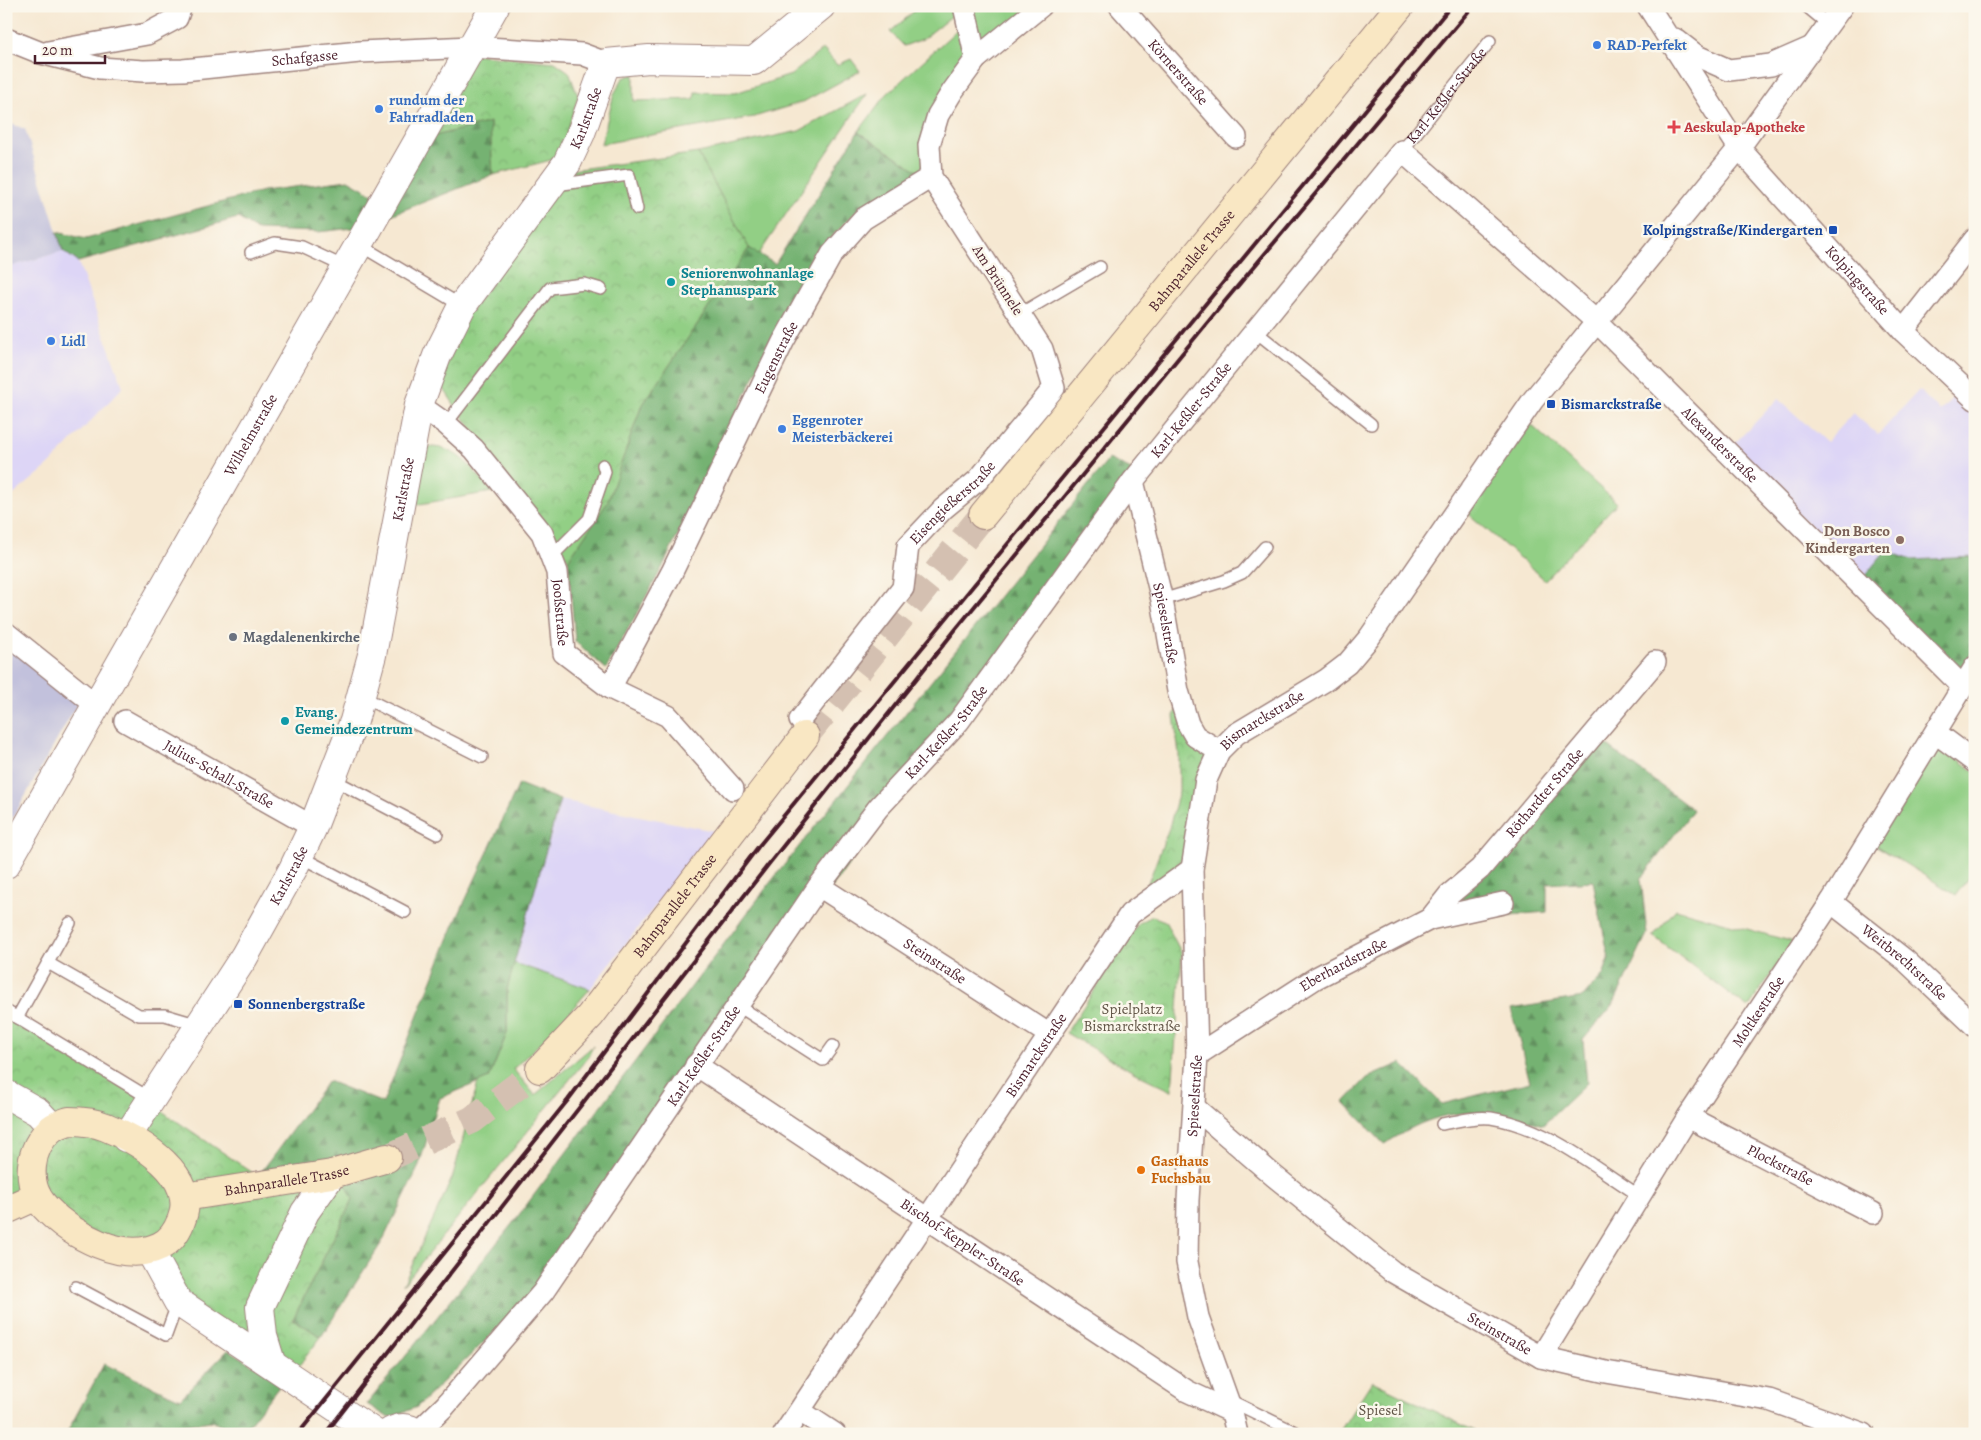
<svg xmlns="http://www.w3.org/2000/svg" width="1981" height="1440" viewBox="0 0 1981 1440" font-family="Alegreya,serif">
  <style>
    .built { fill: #ddd5f6 }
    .industrial { fill: #c2c1dc }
    .grass { fill: #92cf85; stroke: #6e7758 }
    .forest { fill: url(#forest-firs); stroke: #60684e }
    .park { fill: url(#park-crowns); stroke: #6e7758 }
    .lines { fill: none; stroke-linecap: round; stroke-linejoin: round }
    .secondary-tunnel { stroke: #d4c0b1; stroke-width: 28; stroke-dasharray: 28 14; stroke-linecap: butt }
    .service-casing { stroke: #a0847e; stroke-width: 14 }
    .minor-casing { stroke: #a0847e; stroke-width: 24 }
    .tertiary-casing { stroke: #a0847e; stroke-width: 30 }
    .secondary-casing { stroke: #a0847e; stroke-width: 30 }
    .service { stroke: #fff; stroke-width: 11 }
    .minor { stroke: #fff; stroke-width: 21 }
    .tertiary { stroke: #fff; stroke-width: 28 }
    .secondary { stroke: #f9e7c3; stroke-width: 28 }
    .rail { stroke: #4a1f2b; stroke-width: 4 }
    .shop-dot { fill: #3f7fe0; stroke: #fbf7ec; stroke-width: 2 }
    .health-dot { fill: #e0444e; stroke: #fbf7ec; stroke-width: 2 }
    .transit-dot { fill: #1a4fb4; stroke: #fbf7ec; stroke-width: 2 }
    .culture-dot { fill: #0f9aa8; stroke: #fbf7ec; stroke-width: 2 }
    .education-dot { fill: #8d6e63; stroke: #fbf7ec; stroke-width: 2 }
    .worship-dot { fill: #6b7280; stroke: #fbf7ec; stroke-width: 2 }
    .food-dot { fill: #e8710a; stroke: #fbf7ec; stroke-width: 2 }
    .labels { text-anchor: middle; stroke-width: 5; stroke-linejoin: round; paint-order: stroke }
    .shop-label { font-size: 15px; font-weight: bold; fill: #366cbe; stroke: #fbf7ec; text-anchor: start }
    .street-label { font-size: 15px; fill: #4a1f2b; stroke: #fbf7ec }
    .health-label { font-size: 15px; font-weight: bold; fill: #be3a42; stroke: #fbf7ec; text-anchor: start }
    .transit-label { font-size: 15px; font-weight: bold; fill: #164399; stroke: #fbf7ec; text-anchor: start }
    .culture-label { font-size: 15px; font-weight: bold; fill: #0d838f; stroke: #fbf7ec; text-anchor: start }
    .education-label { font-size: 15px; font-weight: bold; fill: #785e54; stroke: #fbf7ec; text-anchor: end }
    .worship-label { font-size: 15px; font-weight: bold; fill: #5b616d; stroke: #fbf7ec; text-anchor: start }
    .park-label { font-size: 15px; fill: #605446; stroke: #fbf7ec }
    .food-label { font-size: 15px; font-weight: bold; fill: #c56008; stroke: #fbf7ec; text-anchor: start }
  </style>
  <defs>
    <pattern id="forest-firs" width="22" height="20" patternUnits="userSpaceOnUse" patternTransform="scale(1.25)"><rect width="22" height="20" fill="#75b272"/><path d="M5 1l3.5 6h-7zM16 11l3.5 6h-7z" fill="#62905e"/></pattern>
    <pattern id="park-crowns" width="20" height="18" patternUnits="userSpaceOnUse" patternTransform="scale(1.25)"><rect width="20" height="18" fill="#92cf85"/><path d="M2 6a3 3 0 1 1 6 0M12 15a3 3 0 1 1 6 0" fill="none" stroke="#7fb173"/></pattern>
  </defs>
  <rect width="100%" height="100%" fill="#fbf7ec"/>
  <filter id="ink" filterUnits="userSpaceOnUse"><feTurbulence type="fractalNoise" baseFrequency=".02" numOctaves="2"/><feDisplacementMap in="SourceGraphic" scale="10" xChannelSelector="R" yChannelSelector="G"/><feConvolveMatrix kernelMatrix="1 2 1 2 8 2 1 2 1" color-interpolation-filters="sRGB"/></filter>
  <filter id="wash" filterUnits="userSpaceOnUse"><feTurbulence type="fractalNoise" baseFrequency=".0096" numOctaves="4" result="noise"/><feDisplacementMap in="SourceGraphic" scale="20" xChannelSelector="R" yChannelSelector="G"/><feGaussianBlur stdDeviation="1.12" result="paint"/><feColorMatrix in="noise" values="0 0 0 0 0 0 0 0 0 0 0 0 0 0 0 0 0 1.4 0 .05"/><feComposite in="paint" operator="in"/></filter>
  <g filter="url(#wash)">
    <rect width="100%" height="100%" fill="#f6e8d2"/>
    <!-- built -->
    <path class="built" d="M63,251L78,262L123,387L49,465L6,501V268Z
      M1919,390L1940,411L1956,394L1975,412V647L1960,672L1730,448L1778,399L1826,442L1853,413L1878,435Z
      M560,800L714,831L590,989L514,963Z"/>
    <!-- industrial -->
    <path class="industrial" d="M6,122L25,129L63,251L6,268Z
      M6,639L79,701L6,830Z"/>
    <!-- grass -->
    <path class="grass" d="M920,6H957L958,11L923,39L904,46L890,32Z
      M968,6H1033L979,51Z
      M960,27L968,59L921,173L858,132L887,94Z
      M823,49L837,65L851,59L860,71L803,102L754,117L601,144L614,94L623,78L634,74V101L694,99L695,92L735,93L791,75Z
      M867,94L759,254L749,248L698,153L799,131Z
      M1529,423L1617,503L1545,580L1464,510Z
      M429,447C458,446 474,471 492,492L414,505L424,456Z
      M1936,741L1975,772V868L1956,895L1875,845Z
      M1676,909L1793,942L1748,1008L1653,936Z
      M514,963L590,989L549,1035L513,1069L535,1095L593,1046L588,1057L403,1285L453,1176L478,1082L489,1078L507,1033V989Z"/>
    <!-- forest -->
    <path class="forest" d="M490,122L493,175L378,220L430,137Z
      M858,132L921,173L858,210L821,248L777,329L662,568L606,669L575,641L568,560L607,503L641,407L749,248L775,264Z
      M348,180L380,198L362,227L318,232L257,230L238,218L78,262L63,251L57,232L86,239L263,191Z
      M1109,459L1135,472L539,1289L417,1407L389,1418L367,1404L512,1224L773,879Z
      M1886,551L1912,560L1975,557V647L1960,672L1864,578Z
      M1601,741L1693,810L1641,879L1647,934L1613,1005L1583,1040L1587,1083L1543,1125C1504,1113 1465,1106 1425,1122C1411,1127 1397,1137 1384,1144L1344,1102L1367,1078L1401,1063L1442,1104L1530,1082L1511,1009L1583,997L1603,975L1609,959L1593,881L1547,884V912L1510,915L1506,892L1453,905Z
      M519,784L560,800L507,989V1033L489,1078L440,1098L418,1168L382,1242L321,1337L293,1319L353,1199L262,1171L328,1081L383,1103L453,927Z
      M228,1350L282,1382L242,1433L211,1421L177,1426L166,1434H66L104,1364L180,1399Z"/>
    <!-- park -->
    <path class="park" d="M474,54L555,62L569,72L578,96L559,158L493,175L490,122L430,137Z
      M698,153L749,248L641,407L607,503L568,560C528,499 479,445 440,383L466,318L571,170Z
      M1178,705L1213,753L1183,863L1144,894L1169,828L1179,791V754L1174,716Z
      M1152,916L1165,921L1182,954L1172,1091L1135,1073L1066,1033L1138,924Z
      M6,1015L144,1099L256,1175L343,1179L353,1199L293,1319L321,1337L297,1368L181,1299L152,1244L106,1238L62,1219L6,1205Z
      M1372,1381L1481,1434H1338Z"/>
  </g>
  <g filter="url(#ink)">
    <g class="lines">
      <!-- secondary-tunnel -->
      <path class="secondary-tunnel" d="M805,736L983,515
        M387,1158L472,1120L540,1069"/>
      <!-- service casing -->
      <g class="service-casing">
        <g id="service">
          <path d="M1806,6L1829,25"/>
          <path id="s1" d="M1402,151L1490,41"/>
          <path d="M555,185L629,175L637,209"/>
          <path d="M358,244L462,306"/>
          <path d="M251,252L275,243L302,247L345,267"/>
          <path d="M1020,314L1100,267"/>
          <path d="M1255,331L1371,424"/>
          <path d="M446,424L550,288L584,284L601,289"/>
          <path d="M552,556L589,519L605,472L603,465"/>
          <path d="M1162,600L1224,581L1242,573L1265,547"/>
          <path d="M361,696L482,757"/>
          <path d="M332,779L437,834"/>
          <path d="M299,856L405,912"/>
          <path d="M48,963L139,1015H165L199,1025"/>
          <path d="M737,1005L823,1060L833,1046"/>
          <path d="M6,1011L151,1099"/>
          <path d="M17,1018L70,923"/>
          <path d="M1442,1124C1458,1121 1475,1116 1491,1118C1547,1127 1593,1166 1640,1196"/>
          <path d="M76,1287L166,1335L178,1302"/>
          <path d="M1229,1400L1299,1434"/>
        </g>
      </g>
      <!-- minor casing -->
      <g class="minor-casing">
        <g id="minor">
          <path d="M964,6L976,59"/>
          <path id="s2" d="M1120,6L1236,137"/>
          <path id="s3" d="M1648,6L1739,148L1903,331L1975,399"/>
          <path id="s4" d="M6,39L41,53L100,68L143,71L183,70L360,52L471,47L582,54L606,63"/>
          <path d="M1675,39L1697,56L1729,70L1771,65L1810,48"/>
          <path d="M48,52L147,34L177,18L181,6"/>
          <path d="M1903,331L1975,239"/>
          <path id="s5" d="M419,405L446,424L474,449L542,533L557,572L564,653L610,688L668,716L733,789"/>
          <path id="s6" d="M1133,481L1162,600L1178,691L1188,724L1195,736L1219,751"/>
          <path d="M6,633L96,705"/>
          <path id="s7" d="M610,688L672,572L783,342L832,254L863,219L931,177"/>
          <path id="s8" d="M800,720L903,588L908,546L943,509L978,480L1054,388L1042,349L931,177L929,145L938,115L952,92L976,59L1041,6"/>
          <path id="s9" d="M125,721L313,827"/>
          <path d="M1936,733L1975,762"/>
          <path id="s10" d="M819,886L1050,1035"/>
          <path id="s11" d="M1831,902L1905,960L1975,1026"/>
          <path id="s12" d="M1430,919L1449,895L1480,869L1655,662"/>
          <path id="s13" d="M1197,1055L1316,978L1430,919L1503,903"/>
          <path id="s14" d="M696,1065L1187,1391L1232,1412"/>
          <path id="s15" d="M1195,1108L1274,1176L1393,1272L1541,1357L1606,1372L1769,1400L1864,1434"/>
          <path id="s16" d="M1688,1117L1873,1213"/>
          <path id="s17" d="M1541,1357L1688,1117L1831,902L1975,667"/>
          <path d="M800,1411L835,1434"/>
          <path id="s18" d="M417,1433L445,1406L543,1292L819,886L878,808L959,721L1133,481L1402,151L1596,321L1963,687"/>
          <path id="s19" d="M784,1434L1130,914L1192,869"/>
          <path id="s20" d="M1237,1434L1232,1412L1198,1317L1187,1262L1188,1200L1197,1055L1192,869L1206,780L1219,751L1236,734L1326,680L1347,664L1369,638L1533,400L1739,148L1842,6"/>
        </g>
      </g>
      <!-- tertiary casing -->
      <g class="tertiary-casing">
        <g id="tertiary">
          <path id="s21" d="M6,864L495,6"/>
          <path d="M6,1094L38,1112L52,1127"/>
          <path id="s22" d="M126,1138L244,957L293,869L313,827L354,721L372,655L419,405L437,356L462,306L567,163L581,133L606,63L649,59L754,61L821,6"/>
          <path d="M150,1251L178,1302L376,1434"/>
          <path d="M271,1362L263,1336L260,1307L305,1212L332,1174"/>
          <path d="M387,1434C398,1426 408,1426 418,1434"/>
        </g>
      </g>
      <!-- secondary casing -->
      <g class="secondary-casing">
        <g id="secondary">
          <path id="s23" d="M983,515L1400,6"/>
          <path id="s24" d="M540,1069L590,1016L805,736"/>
          <path d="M69,1121C81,1121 94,1122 106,1127C140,1141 200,1176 181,1221C177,1231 171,1241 160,1246C123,1264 71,1235 45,1207C24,1185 29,1147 51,1129C56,1125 63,1123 69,1121Z"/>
          <path id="s25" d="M184,1197L332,1174L387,1158"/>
          <path d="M6,1210L37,1196"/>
        </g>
      </g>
      <!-- service -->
      <use href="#service" class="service"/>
      <!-- minor -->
      <use href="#minor" class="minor"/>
      <!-- tertiary -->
      <use href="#tertiary" class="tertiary"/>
      <!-- secondary -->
      <use href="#secondary" class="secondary"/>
      <!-- rail -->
      <path class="rail" d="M298,1434L568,1100L758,847L1451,6
        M325,1434L768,865L956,629L1226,300L1473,6"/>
    </g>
  </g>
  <!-- markers -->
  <g class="shop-dot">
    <circle cx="1597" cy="45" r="5"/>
    <circle cx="379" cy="109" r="5"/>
    <circle cx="51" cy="341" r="5"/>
    <circle cx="782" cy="429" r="5"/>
  </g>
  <path class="health-dot" d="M1671.5 119.5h5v5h5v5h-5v5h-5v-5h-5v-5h5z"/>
  <g class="transit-dot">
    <rect x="1828" y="225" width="10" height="10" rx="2.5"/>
    <rect x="1546" y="399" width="10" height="10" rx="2.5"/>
    <rect x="233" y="999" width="10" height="10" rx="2.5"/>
  </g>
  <g class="culture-dot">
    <circle cx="671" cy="282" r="5"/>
    <circle cx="285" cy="721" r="5"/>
  </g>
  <circle class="education-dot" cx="1900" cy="540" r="5"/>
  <circle class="worship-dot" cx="233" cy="637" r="5"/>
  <circle class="food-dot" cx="1141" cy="1170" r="5"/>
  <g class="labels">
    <!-- shop labels -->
    <g class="shop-label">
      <text x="1607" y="50">RAD-Perfekt</text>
      <text x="389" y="105">rundum der<tspan x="389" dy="17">Fahrradladen</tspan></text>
      <text x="61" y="346">Lidl</text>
      <text x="792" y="425">Eggenroter<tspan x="792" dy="17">Meisterbäckerei</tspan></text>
    </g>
    <!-- street labels -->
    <g class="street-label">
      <text dy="5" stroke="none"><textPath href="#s4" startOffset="304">Schafgasse</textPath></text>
      <text dy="5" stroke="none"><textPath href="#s2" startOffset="88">Körnerstraße</textPath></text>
      <text dy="5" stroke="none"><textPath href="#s1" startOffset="71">Karl-Keßler-Straße</textPath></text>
      <text dy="5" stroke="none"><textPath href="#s22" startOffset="1134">Karlstraße</textPath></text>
      <text dy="5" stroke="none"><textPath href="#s23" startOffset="329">Bahnparallele Trasse</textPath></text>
      <text transform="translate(998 280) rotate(57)" y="5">Am Brünnele</text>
      <text dy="5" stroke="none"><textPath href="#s3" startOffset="346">Kolpingstraße</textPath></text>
      <text dy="5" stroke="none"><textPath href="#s7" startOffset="370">Eugenstraße</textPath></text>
      <text dy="5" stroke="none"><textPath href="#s18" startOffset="1285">Karl-Keßler-Straße</textPath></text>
      <text dy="5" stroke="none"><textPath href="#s21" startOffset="494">Wilhelmstraße</textPath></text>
      <text dy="5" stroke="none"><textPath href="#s18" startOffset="2052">Alexanderstraße</textPath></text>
      <text dy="5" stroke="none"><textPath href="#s22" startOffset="714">Karlstraße</textPath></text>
      <text dy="5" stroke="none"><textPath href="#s8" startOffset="272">Eisengießerstraße</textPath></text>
      <text dy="5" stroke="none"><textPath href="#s5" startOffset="261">Jooßstraße</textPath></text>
      <text dy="5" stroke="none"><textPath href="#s6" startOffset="146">Spieselstraße</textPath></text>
      <text dy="5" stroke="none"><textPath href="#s20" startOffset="748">Bismarckstraße</textPath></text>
      <text dy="5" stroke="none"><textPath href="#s18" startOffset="880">Karl-Keßler-Straße</textPath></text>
      <text dy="5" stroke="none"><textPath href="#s9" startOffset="108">Julius-Schall-Straße</textPath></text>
      <text dy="5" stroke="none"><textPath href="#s12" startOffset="171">Röthardter Straße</textPath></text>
      <text dy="5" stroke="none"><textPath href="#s22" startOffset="309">Karlstraße</textPath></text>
      <text dy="5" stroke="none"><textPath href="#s24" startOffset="212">Bahnparallele Trasse</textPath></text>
      <text dy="5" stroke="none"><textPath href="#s10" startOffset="138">Steinstraße</textPath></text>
      <text dy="5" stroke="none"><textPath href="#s11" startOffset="95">Weitbrechtstraße</textPath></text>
      <text dy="5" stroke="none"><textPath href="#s13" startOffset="172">Eberhardstraße</textPath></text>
      <text dy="5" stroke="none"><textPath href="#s17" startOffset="408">Moltkestraße</textPath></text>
      <text dy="5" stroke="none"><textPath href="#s18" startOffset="475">Karl-Keßler-Straße</textPath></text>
      <text dy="5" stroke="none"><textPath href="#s19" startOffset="455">Bismarckstraße</textPath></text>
      <text dy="5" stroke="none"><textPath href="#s20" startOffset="346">Spieselstraße</textPath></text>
      <text dy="5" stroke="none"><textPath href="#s16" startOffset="104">Plockstraße</textPath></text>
      <text dy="5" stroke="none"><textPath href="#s25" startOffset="104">Bahnparallele Trasse</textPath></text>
      <text dy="5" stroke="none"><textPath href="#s14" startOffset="320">Bischof-Keppler-Straße</textPath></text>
      <text dy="5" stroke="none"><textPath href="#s15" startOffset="380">Steinstraße</textPath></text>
    </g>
    <!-- health labels -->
    <g class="health-label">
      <text x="1684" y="132">Aeskulap-Apotheke</text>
    </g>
    <!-- transit labels -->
    <g class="transit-label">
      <text x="1823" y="235" text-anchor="end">Kolpingstraße/Kindergarten</text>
      <text x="1561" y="409">Bismarckstraße</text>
      <text x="248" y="1009">Sonnenbergstraße</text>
    </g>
    <!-- culture labels -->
    <g class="culture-label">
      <text x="681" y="278">Seniorenwohnanlage<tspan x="681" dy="17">Stephanuspark</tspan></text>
      <text x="295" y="717">Evang.<tspan x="295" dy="17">Gemeindezentrum</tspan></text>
    </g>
    <!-- education labels -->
    <g class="education-label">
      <text x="1890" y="536">Don Bosco<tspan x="1890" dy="17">Kindergarten</tspan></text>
    </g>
    <!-- worship labels -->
    <g class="worship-label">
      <text x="243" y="642">Magdalenenkirche</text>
    </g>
    <!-- park labels -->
    <g class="park-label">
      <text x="1132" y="1014">Spielplatz<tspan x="1132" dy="17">Bismarckstraße</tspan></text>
      <text x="1380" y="1415">Spiesel</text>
    </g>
    <!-- food labels -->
    <g class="food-label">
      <text x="1151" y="1166">Gasthaus<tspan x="1151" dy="17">Fuchsbau</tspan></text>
    </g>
  </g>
  <!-- margin -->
  <rect width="1981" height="1440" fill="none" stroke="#fbf7ec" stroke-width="25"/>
  <!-- scale -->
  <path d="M35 55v8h70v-8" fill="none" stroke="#4a1f2b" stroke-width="2.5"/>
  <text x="42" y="55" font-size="15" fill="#4a1f2b" stroke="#fbf7ec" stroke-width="4" paint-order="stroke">20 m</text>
</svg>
